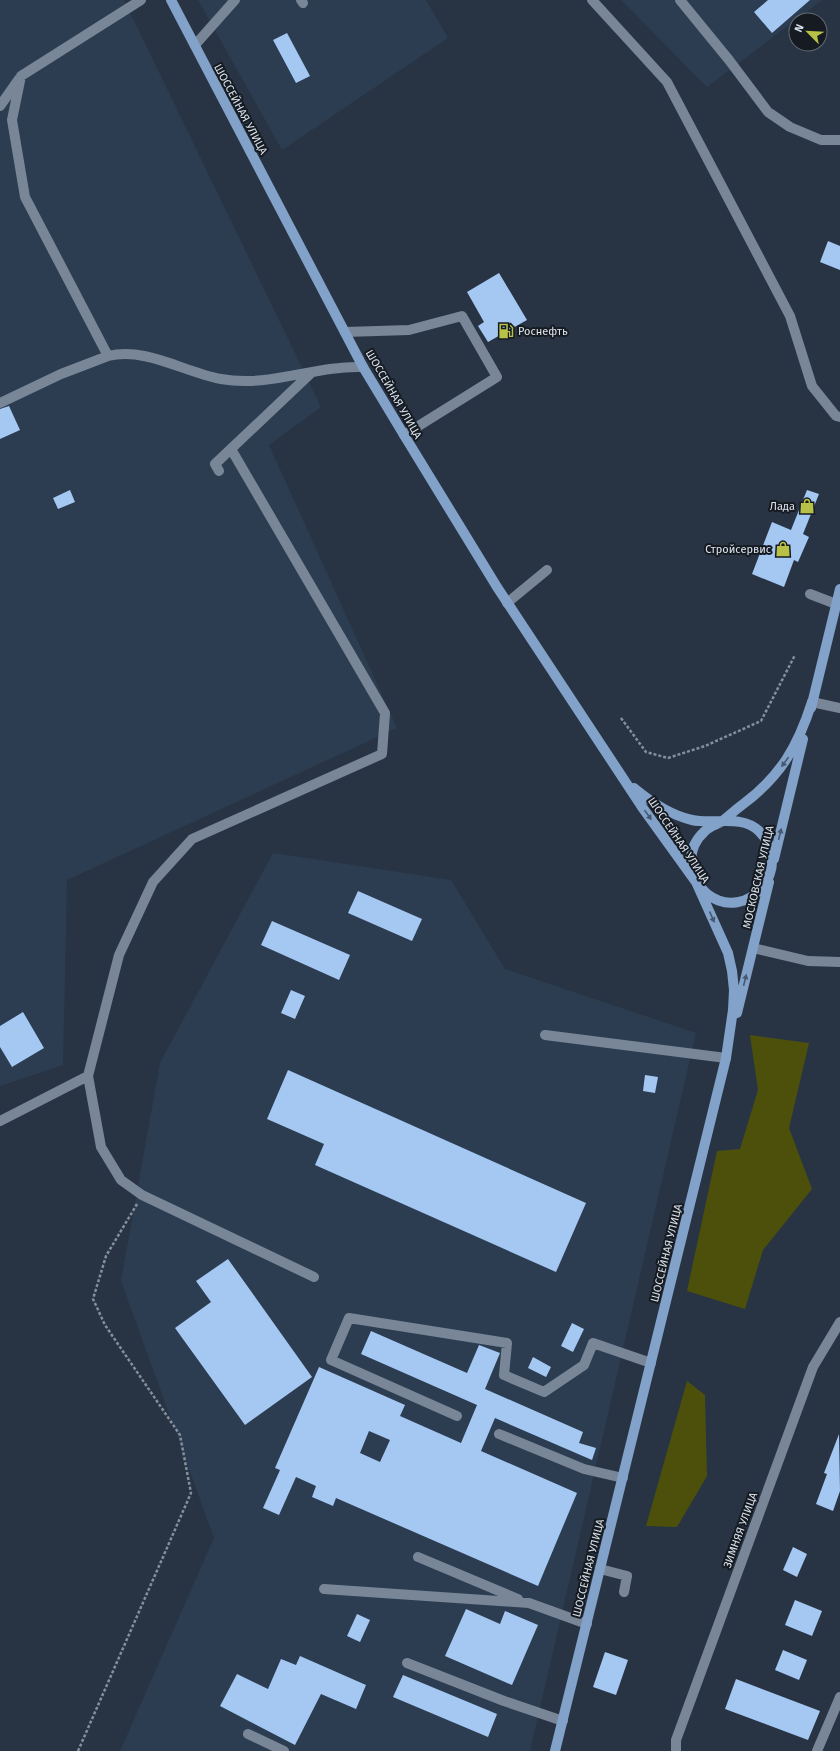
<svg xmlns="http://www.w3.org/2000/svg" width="840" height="1751" viewBox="0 0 840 1751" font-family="'Fira Sans',sans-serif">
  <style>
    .built { fill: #2c3d52 }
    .green { fill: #4c500b }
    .building { fill: #a5c8f3; fill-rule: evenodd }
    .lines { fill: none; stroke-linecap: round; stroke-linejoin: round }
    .path { stroke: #858f9b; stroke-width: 2.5; stroke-dasharray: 3 2; stroke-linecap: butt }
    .minor { stroke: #788698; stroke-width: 10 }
    .major { stroke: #82a2ca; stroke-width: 10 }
    .oneway { fill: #47586e }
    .labels { text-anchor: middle; stroke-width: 4; stroke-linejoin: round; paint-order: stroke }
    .street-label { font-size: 11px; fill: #dbe3ed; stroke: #161b22 }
    .poi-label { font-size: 11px; fill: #dbe3ed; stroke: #161b22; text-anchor: end }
  </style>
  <rect width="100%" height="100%" fill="#283444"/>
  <!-- built -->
  <path class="built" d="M0,0H124L321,407L269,445L397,728L67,880L63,1065L0,1086Z
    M198,0H426L448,38L282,150Z
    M621,0H822L707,87Z
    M273,853L451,880L505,969L696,1033L530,1751H120L214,1538L121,1281L160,1063Z"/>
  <!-- green -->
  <path class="green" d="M750,1035L809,1043L789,1128L812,1189L763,1250L745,1309L687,1291L717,1151L740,1149L758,1090Z
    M687,1381L705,1395L707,1476L677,1527L646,1526Z"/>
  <!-- building -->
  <path class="building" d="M768,0H810L772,33L754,12Z
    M287,33L310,76L296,83L273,40Z
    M828,241L840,246V270L820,262Z
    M499,273L527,320L488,342L478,326L484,322L467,292Z
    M9,406L20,430L0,439V409Z
    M70,490L75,502L58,509L53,498Z
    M807,490L819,494L803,534L809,537L798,562L794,560L784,587L752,574L772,522L791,530Z
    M358,891L422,919L412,941L348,913Z
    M272,921L350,955L339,980L261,945Z
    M291,990L305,996L295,1019L281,1013Z
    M23,1012L44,1048L12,1067L0,1047V1026Z
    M288,1070L586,1203L556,1272L315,1165L324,1144L267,1119Z
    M645,1075L658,1077L655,1093L643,1091Z
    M228,1259L312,1377L245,1425L175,1328L211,1302L196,1281Z
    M572,1323L584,1329L573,1352L561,1346Z
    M371,1331L467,1373L479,1345L500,1353L485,1389L583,1432L579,1443L596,1448L592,1460L495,1418L481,1451L577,1493L538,1586L336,1498L333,1506L312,1497L316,1486L296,1477L279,1515L263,1508L280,1470L275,1468L319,1367L405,1405L400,1416L461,1443L477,1405L361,1354ZM369,1431L390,1440L380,1462L360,1453Z
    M533,1357L551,1367L546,1377L528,1368Z
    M839,1434L840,1491L833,1511L816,1504L827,1474L824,1473Z
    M793,1547L807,1554L797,1577L783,1570Z
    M795,1600L822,1611L812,1636L785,1625Z
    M466,1609L500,1624L505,1611L538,1625L512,1685L445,1656Z
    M357,1614L370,1620L360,1642L347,1636Z
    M783,1650L807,1660L799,1680L775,1670Z
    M605,1652L628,1660L616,1695L593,1687Z
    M300,1656L366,1685L356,1709L321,1694L295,1745L220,1706L237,1674L268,1689L281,1659L296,1665Z
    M403,1675L497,1714L488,1737L393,1697Z
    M736,1679L820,1711L808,1740L725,1709Z"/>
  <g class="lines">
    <!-- path -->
    <path class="path" d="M621,718L646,752L668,758L705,746L761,721L795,655
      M78,1751L191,1493L180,1435L105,1325L93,1299L106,1256L137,1204"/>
    <!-- minor -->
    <path class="minor" d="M141,0L21,76L12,120L25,197L108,356C147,347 183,372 221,379C269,388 316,365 363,367
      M301,0L303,3
      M592,0L667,82L790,316L812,386L836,416L840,417
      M680,0L729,60L768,112L790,127L821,140H840
      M195,45L235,0
      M0,106L19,79
      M345,332L409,330L462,316L497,377L404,435
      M0,403L61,374L108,356
      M219,471L215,464L311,373
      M810,594L836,604
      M507,603L547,570
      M812,702L840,708
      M753,948L808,961L840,962
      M545,1035L726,1058
      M88,1076L101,1147L121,1180L142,1195L314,1277
      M0,1121L88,1076L119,955L153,882L192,839L382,754L385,713L231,449
      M457,1416L331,1360L349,1318L507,1343L504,1375L544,1392L584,1365L593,1343L651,1363
      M499,1434L584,1469L623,1478
      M418,1557L518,1599
      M600,1569L627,1576L624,1592
      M324,1589L529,1603L587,1624
      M407,1663L504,1701L563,1721
      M248,1734L284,1751
      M676,1751V1740L813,1367L840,1322
      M817,1751L840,1697"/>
    <!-- major -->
    <path class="major" d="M171,0L363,367L404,435L497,587L642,807L696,882L728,953L732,971L734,990L733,1010L726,1058L555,1751
      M811,708L840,589
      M634,788C652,803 670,815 692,820C714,825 741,814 759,831C796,867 747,925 707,894C699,887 694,879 692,869C689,854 694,841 705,831C710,826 716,825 721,822C728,817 735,810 742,805C781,776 798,746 812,702
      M774,859L803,739
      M737,1013L769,882"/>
  </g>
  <!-- one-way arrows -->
  <defs><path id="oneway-solid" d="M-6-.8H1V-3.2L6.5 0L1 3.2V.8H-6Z"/></defs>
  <g class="oneway">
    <use href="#oneway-solid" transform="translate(785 762) rotate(126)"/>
    <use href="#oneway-solid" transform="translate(648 815) rotate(54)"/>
    <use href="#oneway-solid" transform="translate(780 834) rotate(-76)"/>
    <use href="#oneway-solid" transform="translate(712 917) rotate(66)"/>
    <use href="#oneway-solid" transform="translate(745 980) rotate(-76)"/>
  </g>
  <!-- icons -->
  <defs>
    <g id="fuel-bare" transform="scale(1.2)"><path d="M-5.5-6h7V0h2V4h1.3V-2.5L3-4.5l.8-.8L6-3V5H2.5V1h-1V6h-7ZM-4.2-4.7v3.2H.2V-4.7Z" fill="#b8c147" stroke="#161b22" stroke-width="2.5" paint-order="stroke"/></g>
    <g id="shop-bare" transform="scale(1.2)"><path d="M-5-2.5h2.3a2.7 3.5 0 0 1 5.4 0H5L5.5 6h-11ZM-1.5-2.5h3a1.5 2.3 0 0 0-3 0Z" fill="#b8c147" stroke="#161b22" stroke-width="2.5" paint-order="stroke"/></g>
  </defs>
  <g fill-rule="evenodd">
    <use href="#fuel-bare" x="506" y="331"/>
    <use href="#shop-bare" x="807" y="506"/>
    <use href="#shop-bare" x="783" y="549"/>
  </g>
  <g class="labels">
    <!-- street labels -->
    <g class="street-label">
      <text transform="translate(241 109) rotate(62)" y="4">ШОССЕЙНАЯ УЛИЦА</text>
      <text transform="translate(394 394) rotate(60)" y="4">ШОССЕЙНАЯ УЛИЦА</text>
      <text transform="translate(679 840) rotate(56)" y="4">ШОССЕЙНАЯ УЛИЦА</text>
      <text transform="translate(758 877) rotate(-77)" y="4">МОСКОВСКАЯ УЛИЦА</text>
      <text transform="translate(666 1253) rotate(-76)" y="4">ШОССЕЙНАЯ УЛИЦА</text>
      <text transform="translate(740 1530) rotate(-70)" y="4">ЗИМНЯЯ УЛИЦА</text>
      <text transform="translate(588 1568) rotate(-76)" y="4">ШОССЕЙНАЯ УЛИЦА</text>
    </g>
    <!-- poi labels -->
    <g class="poi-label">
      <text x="518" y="335" text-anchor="start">Роснефть</text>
      <text x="795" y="510">Лада</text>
      <text x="771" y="553">Стройсервис</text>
    </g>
  </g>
  <!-- north arrow -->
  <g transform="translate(808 32) rotate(294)"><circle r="19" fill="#161b22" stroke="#656b73"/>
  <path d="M0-3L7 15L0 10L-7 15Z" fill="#b8c147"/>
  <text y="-6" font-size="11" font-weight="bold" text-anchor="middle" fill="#dbe3ed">N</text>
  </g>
</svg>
